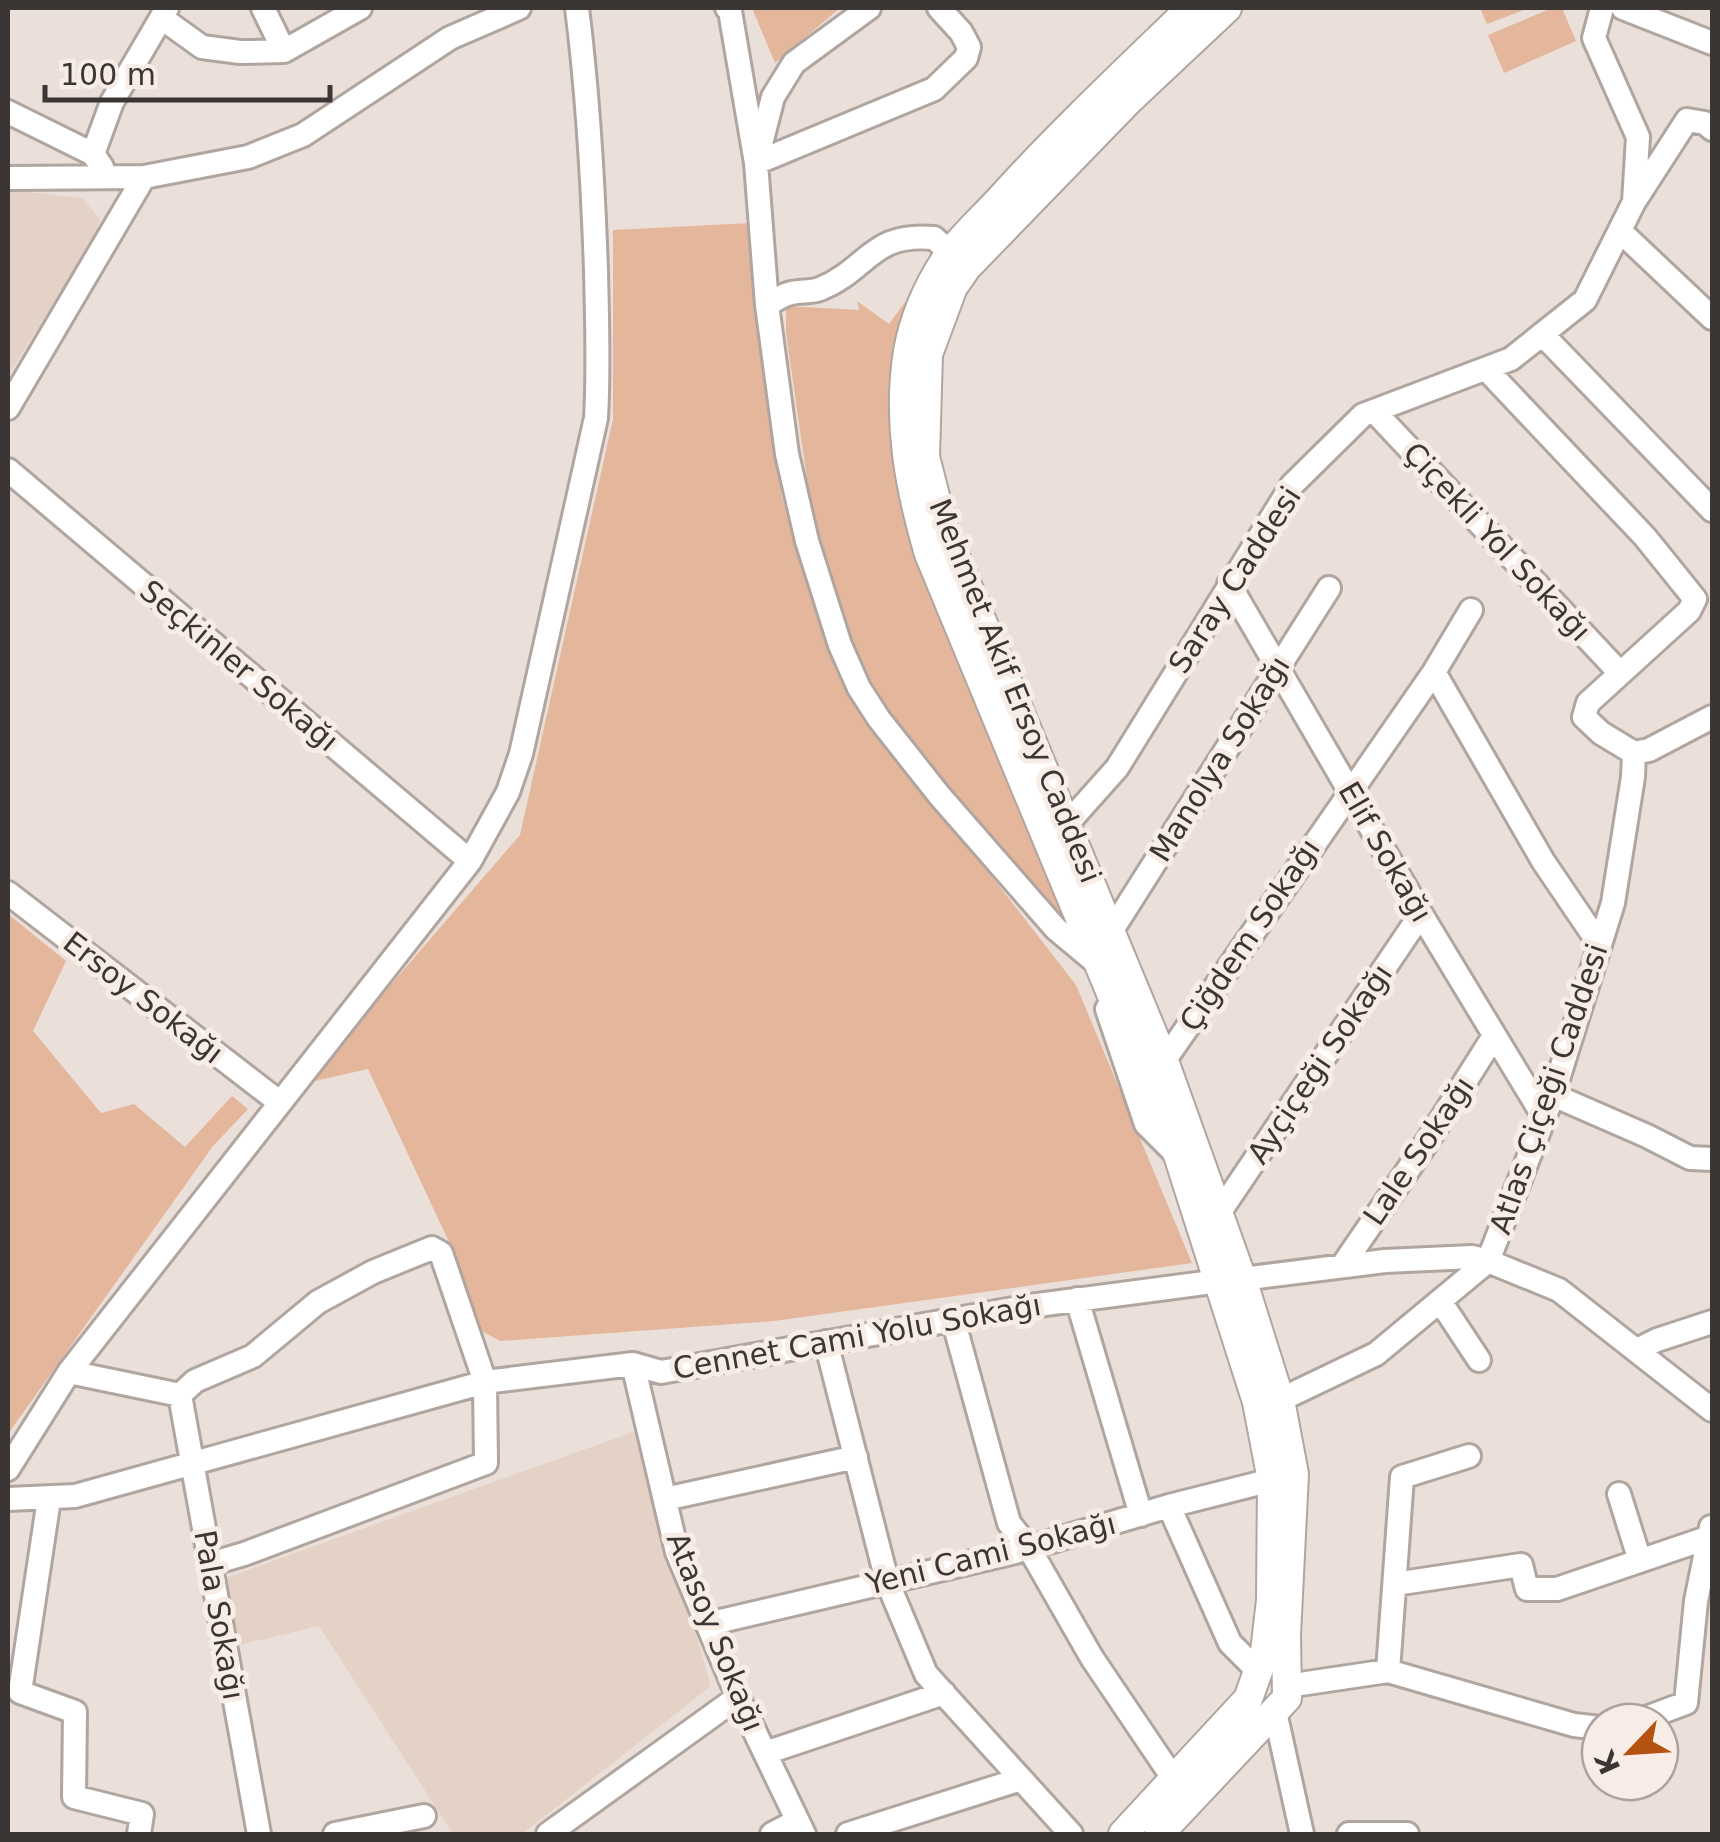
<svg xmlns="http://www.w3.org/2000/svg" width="1720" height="1842" viewBox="0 0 1720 1842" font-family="'DejaVu Sans',sans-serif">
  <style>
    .built { fill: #e5d2c7 }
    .green { fill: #e4b69c }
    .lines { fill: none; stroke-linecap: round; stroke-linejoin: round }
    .minor-casing { stroke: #b0a59f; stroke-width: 28 }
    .major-casing { stroke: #b0a59f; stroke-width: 32 }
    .minor { stroke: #fff; stroke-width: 22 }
    .major { stroke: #fff; stroke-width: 28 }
    .labels { text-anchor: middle; stroke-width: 10; stroke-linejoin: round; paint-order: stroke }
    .street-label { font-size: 30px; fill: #3b3634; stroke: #f8ece6 }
  </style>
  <rect width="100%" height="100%" fill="#ebdfd9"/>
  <!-- built -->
  <path class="built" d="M8,190L82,198L100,219L95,240L8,375Z
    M636,1431L711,1686L522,1834H453L319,1626L235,1646L225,1578Z"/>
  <!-- green -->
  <path class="green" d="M752,8H840L775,63Z
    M1480,8H1529L1487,24Z
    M1552,8H1562L1576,41L1504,73L1488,35Z
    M751,223L782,498L850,694L1076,985L1192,1263L774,1321L500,1341L471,1325L450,1244L368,1069L306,1083L520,835L613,419V230Z
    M914,290L903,343L1072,925L1067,929L1045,897H1039L960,805L876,693L845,623L812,514L786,333V306L859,310L857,301L889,324Z
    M8,914L66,961L33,1031L101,1113L134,1104L185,1147L232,1096L248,1109L213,1146L8,1434Z"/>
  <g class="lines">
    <!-- minor casing -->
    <g class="minor-casing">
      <path id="minor" d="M263,8L284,51
        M727,8L730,11L756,163L934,89L966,58L969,47L961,32L939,8
        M869,8L794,63L773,97L756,163L767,305L787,454L807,541L840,645L859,688L879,719L939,795L1056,929L1098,964
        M1623,8L1712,43
        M163,19L202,47L240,52L284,51L360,8
        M8,112L93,154L102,167
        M93,154L112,102L167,8
        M8,178L144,177L248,157L303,135L450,38L519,8
        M1636,199L1687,120L1705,123L1712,129
        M1620,231L1712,318
        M767,305C774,301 781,296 788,294C799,290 810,293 820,289C869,269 871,232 934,238L943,246L946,258
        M1542,334L1712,510
        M1486,369L1645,537L1695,599L1689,611L1588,703L1584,717L1601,733L1634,753
        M8,408L144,177
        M1374,411L1620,673
        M8,470L470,861
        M1229,584L1421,914L1544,1117
        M1434,672L1543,861L1600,945
        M1067,824L1117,768L1292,485L1363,415L1511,359L1585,300L1634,202L1638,137L1594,38L1602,8
        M8,893L279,1102
        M1112,930L1329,588
        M1107,1009L1146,1124L1175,1153
        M1164,1061L1434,672L1471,610
        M1553,1095L1647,1136L1690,1158L1712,1159
        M1219,1213L1421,914
        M1343,1265L1427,1142L1494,1036
        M1242,1279L1385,1261L1472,1257L1488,1261L1559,1290L1712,1410
        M1077,1299L1141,1515
        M1440,1301L1479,1360
        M953,1319L1009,1523L1029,1548L1092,1658L1173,1778
        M826,1342L887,1581L926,1674L1071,1834
        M1637,1350L1657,1340L1712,1322
        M633,1364L677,1552L738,1697L804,1834
        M69,1372L180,1395L259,1834
        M180,1395L195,1381L253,1356L318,1302L373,1272L432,1248L441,1253L485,1382L486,1463L244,1554L210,1564
        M1280,1400L1376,1354L1488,1261L1553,1095L1613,903L1633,777L1634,753L1649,750L1712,717
        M8,1469L69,1372L470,861L508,792L521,754L596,418C599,369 597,320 596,271C593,182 588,95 577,8
        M1619,1494L1640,1561
        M8,1499L75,1496L485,1382L633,1364L661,1372L1030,1306L1220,1281
        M49,1499L20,1692L75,1712L74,1797L142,1814L139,1834
        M665,1499L856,1457
        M1169,1506L1230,1643L1260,1673
        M1395,1584L1521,1565L1527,1589H1557L1707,1538
        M708,1624L1015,1552L1169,1506L1272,1480
        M1388,1671L1402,1477L1469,1456
        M1287,1686L1388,1671L1574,1725L1600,1728
        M1275,1712L1302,1834
        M1635,1722L1686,1703L1696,1601L1711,1527
        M765,1753L944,1693
        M335,1834L424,1816
        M548,1834L738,1697
        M772,1834L797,1821
        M848,1834L1021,1779
        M1349,1834H1407"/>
    </g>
    <!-- major casing -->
    <g class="major-casing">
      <path id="major" d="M1123,1834L1248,1699L1265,1652L1271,1600L1272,1480L1257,1402L1178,1155L929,554C909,486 897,421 908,351C914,319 928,286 946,259C961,237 984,217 1002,197C1062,131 1127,70 1191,8
        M1159,1834L1287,1698L1286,1635L1294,1474L1280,1400L1242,1279L1164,1061L943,527L925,457L928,354L953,287L967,267L1129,100L1227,8"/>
    </g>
    <!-- minor -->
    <use href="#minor" class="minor"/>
    <!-- major -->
    <use href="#major" class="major"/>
  </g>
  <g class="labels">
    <!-- street labels -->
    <g class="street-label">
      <text transform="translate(1497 542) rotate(47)" y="10">Çiçekli Yol Sokağı</text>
      <text transform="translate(1235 580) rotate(-57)" y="10">Saray Caddesi</text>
      <text transform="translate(239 666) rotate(40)" y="10">Seçkinler Sokağı</text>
      <text transform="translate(1015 691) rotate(68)" y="10">Mehmet Akif Ersoy Caddesi</text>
      <text transform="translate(1220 759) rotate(-58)" y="10">Manolya Sokağı</text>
      <text transform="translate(1385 852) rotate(60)" y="10">Elif Sokağı</text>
      <text transform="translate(1250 935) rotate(-56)" y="10">Çiğdem Sokağı</text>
      <text transform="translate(143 998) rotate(38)" y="10">Ersoy Sokağı</text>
      <text transform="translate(1320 1064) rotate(-56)" y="10">Ayçiçeği Sokağı</text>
      <text transform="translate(1549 1089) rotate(-71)" y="10">Atlas Çiçeği Caddesi</text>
      <text transform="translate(1419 1151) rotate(-56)" y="10">Lale Sokağı</text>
      <text transform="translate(857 1337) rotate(-10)" y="10">Cennet Cami Yolu Sokağı</text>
      <text transform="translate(991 1554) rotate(-14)" y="10">Yeni Cami Sokağı</text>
      <text transform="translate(219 1615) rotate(80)" y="10">Pala Sokağı</text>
      <text transform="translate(715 1632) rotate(68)" y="10">Atasoy Sokağı</text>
    </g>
  </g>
  <!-- border -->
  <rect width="1720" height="1842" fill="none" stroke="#3b3634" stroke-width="20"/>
  <!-- north arrow -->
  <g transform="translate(1630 1752) rotate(245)"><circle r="48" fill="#f8ece6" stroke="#aca39f" stroke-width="2.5"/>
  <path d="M0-8L18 38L0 25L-18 38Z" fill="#b35211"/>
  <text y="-15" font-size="28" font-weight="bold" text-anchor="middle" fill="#3b3634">K</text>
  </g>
  <!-- scale -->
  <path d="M45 85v15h285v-15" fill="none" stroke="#3b3634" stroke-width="5"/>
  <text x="60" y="85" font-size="30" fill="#3b3634" stroke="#f8ece6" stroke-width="8" paint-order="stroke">100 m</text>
</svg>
